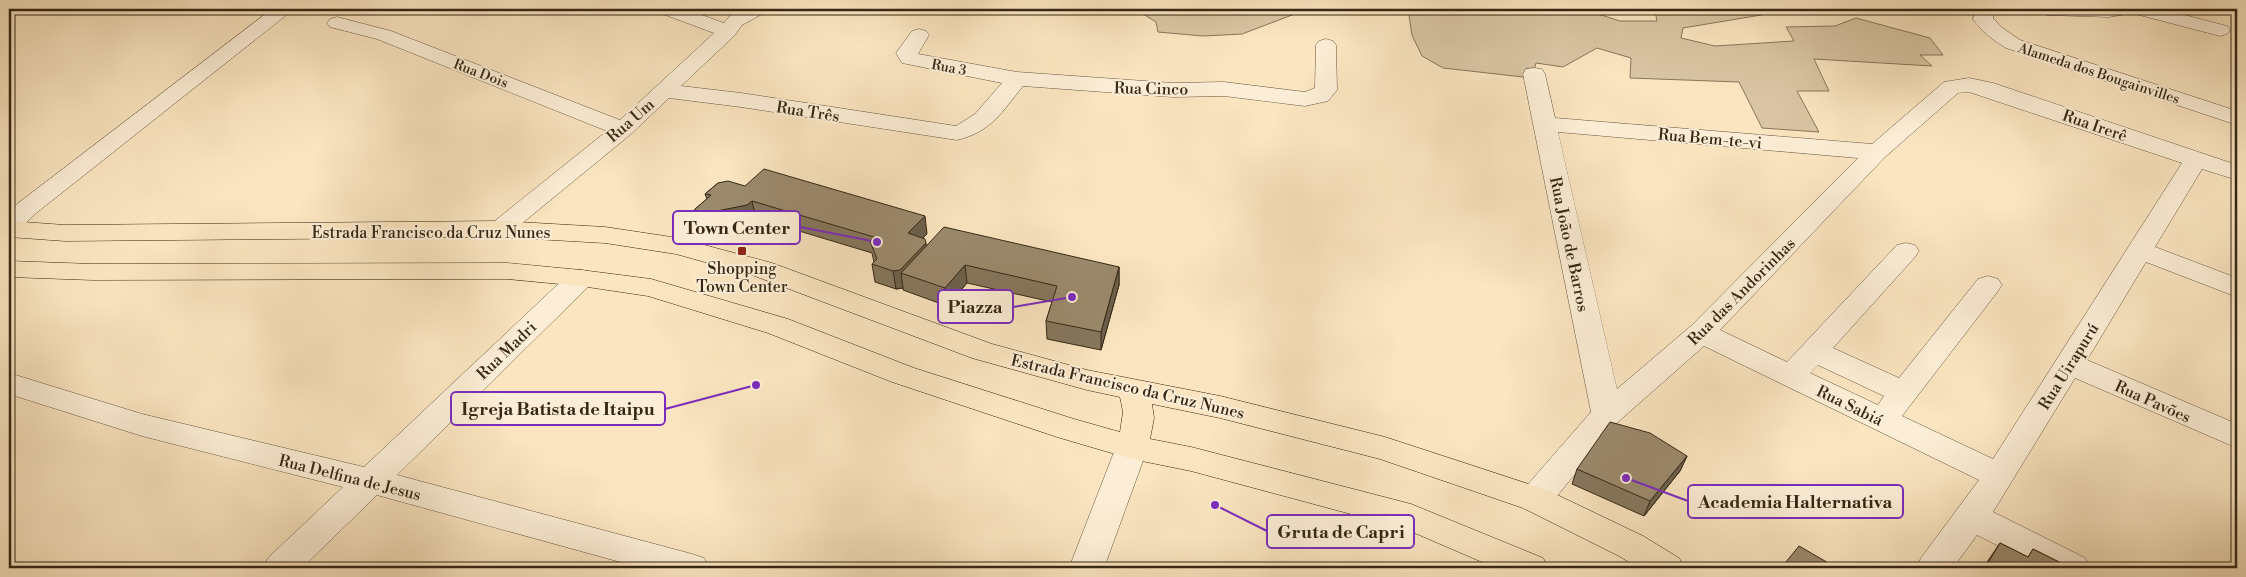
<svg xmlns="http://www.w3.org/2000/svg" width="2246" height="577" viewBox="0 0 2246 577" font-family="'Libre Bodoni',serif">
  <style>
    .green { fill: #d9c5a3; stroke: #87765c }
    .lines { fill: none; stroke-linecap: round; stroke-linejoin: round }
    .minor-casing { stroke: #66563f; stroke-width: 1 }
    .major-casing { stroke: #352714; stroke-width: 1 }
    .minor { fill: #fceed6; fill-rule: evenodd }
    .major { fill: #fae5c0; fill-rule: evenodd }
    .wall { fill: #85775e; stroke: #352714 }
    .shaded-wall { fill: #6c614c; stroke: #352714 }
    .building { fill: #9b8a6d; stroke: #352714 }
    .poi-dot { fill: #8f2418; stroke: #fceed6; stroke-width: 2 }
    .labels { text-anchor: middle; stroke-width: 4; stroke-linejoin: round; paint-order: stroke }
    .far-street-label { font-size: 14px; fill: #352714; stroke: #fceed6 }
    .street-label { font-size: 16px; fill: #352714; stroke: #fceed6 }
    .poi-label { font-size: 16px; fill: #352714; stroke: #fceed6 }
    .leader { fill: none; stroke: #7b2cbf; stroke-width: 2 }
    .callout-dot { fill: #7b2cbf; stroke: #fceed6; stroke-width: 2 }
    .callout { fill: #fceed6; stroke: #7b2cbf; stroke-width: 2 }
    .callout-label { font-size: 18px; text-anchor: middle; font-weight: bold; fill: #352714 }
  </style>
  <rect width="100%" height="100%" fill="#fae5c0"/>
  <filter id="stains"><feTurbulence type="fractalNoise" baseFrequency=".004" numOctaves="4"/><feColorMatrix values="0 0 0 0 .2 0 0 0 0 .09 0 0 0 0 .02 0 0 0 .5 -.17"/></filter>
  <radialGradient id="worn" r=".72"><stop offset=".6" stop-color="#630" stop-opacity="0"/><stop offset="1" stop-color="#630" stop-opacity=".3"/></radialGradient>
  <!-- green -->
  <path class="green" d="M1135,9H1348L1300,12L1242,34L1203,36L1158,32L1156,22Z
    M1408,9H1570L1595,13L1620,21H1657L1655,11C1696,12 1735,9 1776,9L1778,10L1761,15L1683,28L1681,38L1715,46L1794,41L1786,27L1835,26L1856,18L1930,38L1943,55H1920L1932,66L1814,59L1829,91H1797L1819,132L1762,128L1739,82L1630,78L1631,58L1597,48L1563,67L1536,63L1532,78L1443,68L1422,56L1412,35Z"/>
  <g class="lines">
    <!-- minor casing -->
    <g class="minor-casing">
      <path id="minor" d="M272,9H294L35,214L18,231L9,234V212L17,204Z
        M657,9H685L724,23C734,8 751,8 767,9L764,13L742,25L735,35L681,86L741,93L956,126L975,114L1002,83L902,63L896,53L912,31L919,29L926,31L929,35L918,54L1017,72L1173,83L1224,82L1305,92L1315,88L1316,45L1319,41L1326,39L1333,41L1336,45L1337,90L1328,101L1305,106L1224,96L1173,97L1023,86C1002,112 991,132 957,140L741,107L669,98L631,134L509,234L500,237L491,234L487,229L491,224L607,131L377,39L330,27L327,23L330,19L337,17L391,31L620,120L714,33L660,13Z
        M1976,9H2001L1998,13L1994,14L1993,18L2001,27L2020,40L2237,111V125L2006,48C1993,40 1982,32 1973,19Z
        M2037,9H2161L2227,26L2230,30L2227,34L2220,36L2132,13L2109,17L2047,15L2040,13Z
        M1534,68L1542,69L1545,74L1555,118L1872,144L1944,82L1969,78L1993,83L2237,165V180L2202,169L2155,247L2237,278V297L2146,262L2087,360L2237,424V448L2075,378L1993,512L2085,558L2090,568H2042L1977,535L1953,568H1916L1921,558L1979,480L1704,346L1618,422L1547,508L1535,512L1523,508L1518,499L1523,490L1591,412L1523,74L1526,69ZM1969,92L2182,163L1993,459L1902,416L1998,291L2002,285L1998,279L1988,276L1978,279L1899,378L1833,348L1915,257L1919,251L1915,245L1906,243L1897,245L1787,362L1720,330L1885,157L1958,93ZM1558,132L1858,158L1691,326L1617,389ZM1818,365L1884,396L1878,405L1810,373Z
        M581,270L591,272L595,278L591,284L397,475L692,554L704,558L709,568H642L377,495L302,568H263L268,558L343,487L142,436L9,394V373L142,414L364,467L571,272Z
        M1132,435L1143,439L1148,447L1104,568H1069L1116,447L1121,439Z"/>
    </g>
    <!-- major casing -->
    <g class="major-casing">
      <path id="major" d="M9,221L65,225L500,221L605,227L678,238L772,263L992,344L1087,370L1220,396L1385,437L1547,490L1643,536L1679,558L1685,568H1639L1619,556L1523,508L1380,459L1220,418L1152,404L1154,418L1150,439L1191,447L1411,504L1543,558L1549,568H1496L1403,528L1191,471L1132,459L1057,437L892,382L768,333L648,296L581,286L507,279L93,280L9,277V261L93,264L507,263L581,270L651,279L788,319L914,368L1074,419L1120,432L1123,412L1120,397L1087,390L972,358L752,275L676,254L605,243L500,237L65,241L9,237Z"/>
    </g>
    <!-- minor -->
    <use href="#minor" class="minor"/>
    <!-- major -->
    <use href="#major" class="major"/>
  </g>
  <!-- wall -->
  <path class="wall" d="M718,183L927,234L923,238L926,246L1119,267V285L1101,350L1047,339L1046,321L1052,302L967,283L947,306L903,290V288L896,289L875,282L872,264L874,262L872,253L756,218L751,222L721,228L717,231L698,227L694,210L707,199L705,194Z
    M1687,456L1680,471L1644,516L1572,484L1577,469Z
    M2000,543L2028,557L2033,549L2071,568H1983Z"/>
  <!-- shaded-wall -->
  <path class="shaded-wall" d="M752,201L756,218L751,222L721,228L717,231L712,214L717,211Z
    M925,216L927,234L911,250L908,233Z
    M926,243L928,261L901,273L903,288L896,289L893,271Z
    M965,265L967,283L947,306L945,288Z
    M1119,267V285L1101,350V332Z
    M1687,456L1680,471L1644,516L1650,501Z"/>
  <!-- building -->
  <path class="building" d="M764,169L925,216L908,233L925,239L926,243L900,270L893,271L872,264L877,259L870,241L874,237L752,201L747,205L717,211L712,214L694,210L711,195L705,194L718,183L728,181L745,186Z
    M944,227L1119,267L1101,332L1046,321L1057,286L965,265L945,288L901,273Z
    M1610,422L1650,433L1687,456L1650,501L1577,469Z
    M2000,543L2028,557L2033,549L2071,568H1985Z
    M1799,546L1837,568H1781Z"/>
  <!-- markers -->
  <rect class="poi-dot" x="737" y="246" width="10" height="10" rx="2.5"/>
  <g class="labels">
    <!-- far-street labels -->
    <g class="far-street-label">
      <text transform="translate(949 67) rotate(10)" y="5">Rua 3</text>
      <text transform="translate(481 73) rotate(21)" y="5">Rua Dois</text>
      <text transform="translate(2099 73) rotate(18)" y="5">Alameda dos Bougainvilles</text>
    </g>
    <!-- street labels -->
    <g class="street-label">
      <text transform="translate(1151 88) rotate(1)" y="6">Rua Cinco</text>
      <text transform="translate(808 111) rotate(9)" y="6">Rua Três</text>
      <text transform="translate(630 120) rotate(-41)" y="6">Rua Um</text>
      <text transform="translate(2095 125) rotate(19)" y="6">Rua Irerê</text>
      <text transform="translate(1710 138) rotate(5)" y="6">Rua Bem-te-vi</text>
      <text x="431" y="238">Estrada Francisco da Cruz Nunes</text>
      <text transform="translate(1570 244) rotate(78)" y="6">Rua João de Barros</text>
      <text transform="translate(1741 291) rotate(-45)" y="6">Rua das Andorinhas</text>
      <text transform="translate(506 350) rotate(-44)" y="6">Rua Madri</text>
      <text transform="translate(2068 366) rotate(-58)" y="6">Rua Uirapurú</text>
      <text transform="translate(1128 386) rotate(13)" y="6">Estrada Francisco da Cruz Nunes</text>
      <text transform="translate(2153 401) rotate(24)" y="6">Rua Pavões</text>
      <text transform="translate(1850 405) rotate(26)" y="6">Rua Sabiá</text>
      <text transform="translate(350 477) rotate(14)" y="6">Rua Delfina de Jesus</text>
    </g>
    <!-- poi labels -->
    <g class="poi-label">
      <text x="742" y="274">Shopping<tspan x="742" dy="18">Town Center</tspan></text>
    </g>
  </g>
  <!-- callouts -->
  <path class="leader" d="M877 242L800 227M1072 297L1013 307M756 385L665 409M1626 478L1688 501M1215 505L1267 531"/>
  <g class="callout-dot">
    <circle cx="877" cy="242" r="5"/>
    <circle cx="1072" cy="297" r="5"/>
    <circle cx="756" cy="385" r="5"/>
    <circle cx="1626" cy="478" r="5"/>
    <circle cx="1215" cy="505" r="5"/>
  </g>
  <g class="callout">
    <rect x="673" y="211" width="127" height="33" rx="5"/>
    <rect x="938" y="290" width="75" height="33" rx="5"/>
    <rect x="451" y="392" width="214" height="33" rx="5"/>
    <rect x="1688" y="485" width="215" height="33" rx="5"/>
    <rect x="1267" y="515" width="147" height="33" rx="5"/>
  </g>
  <g class="callout-label">
    <text x="737" y="234">Town Center</text>
    <text x="975" y="313">Piazza</text>
    <text x="558" y="415">Igreja Batista de Itaipu</text>
    <text x="1795" y="508">Academia Halternativa</text>
    <text x="1341" y="538">Gruta de Capri</text>
  </g>
  <!-- margin -->
  <rect width="2246" height="577" fill="none" stroke="#fae5c0" stroke-width="30"/>
  <rect x="10" y="10" width="2226" height="557" fill="none" stroke="#352714" stroke-width="2.5"/>
  <rect x="15" y="15" width="2216" height="547" fill="none" stroke="#352714"/>
  <rect width="100%" height="100%" filter="url(#stains)"/>
  <rect width="100%" height="100%" fill="url(#worn)"/>
</svg>
